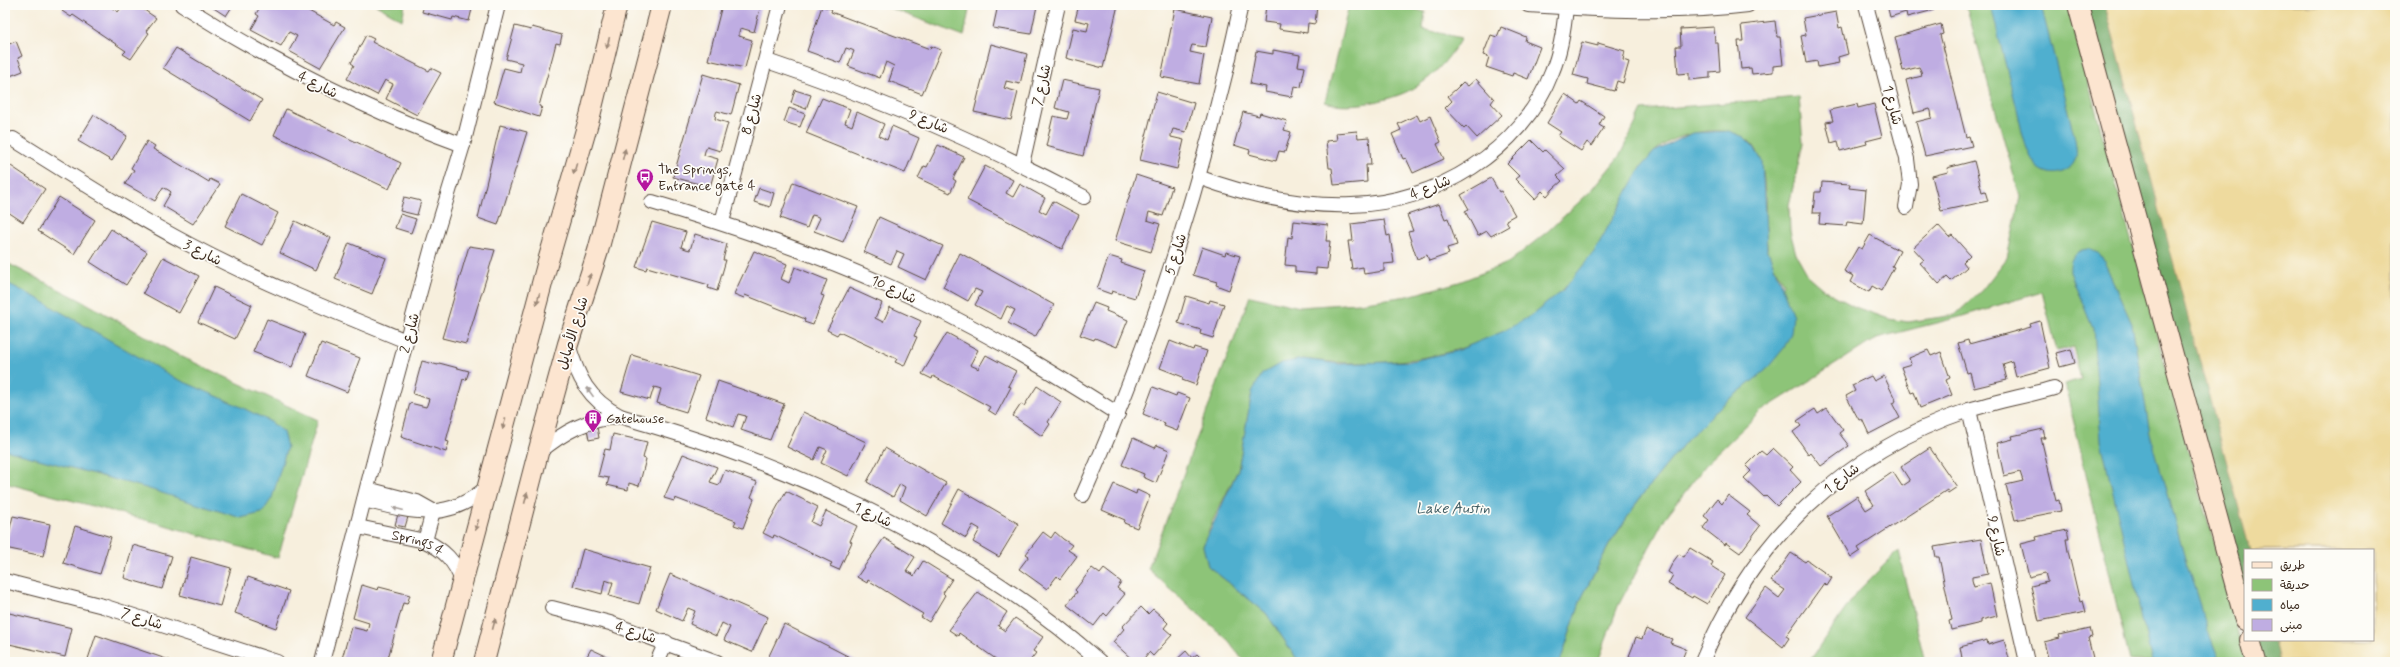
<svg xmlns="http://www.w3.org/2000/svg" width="2400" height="667" viewBox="0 0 2400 667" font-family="Mynerve,'Playpen Sans Arabic',sans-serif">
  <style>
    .green { fill: #8dc478; stroke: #64774b }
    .forest { fill: #72aa68; stroke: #566a43 }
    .sand { fill: #eeda9e; stroke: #94825e }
    .water { fill: #50afcf; stroke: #466c76 }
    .building { fill: #bfade2 }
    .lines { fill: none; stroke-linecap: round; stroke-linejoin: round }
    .street-casing { stroke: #57483b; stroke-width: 16 }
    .secondary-casing { stroke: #57483b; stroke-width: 22 }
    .street { stroke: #fff; stroke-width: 14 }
    .secondary { stroke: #fce5d0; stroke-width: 20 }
    .oneway { fill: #9c8877 }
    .oneway2 { fill: #a79f9a }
    .labels { text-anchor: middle; stroke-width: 3.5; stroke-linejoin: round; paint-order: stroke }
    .street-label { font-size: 14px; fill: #3b2a1e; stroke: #fdfcf7 }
    .poi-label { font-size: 14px; fill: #3b2a1e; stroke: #fdfcf7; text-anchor: start }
    .water-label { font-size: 15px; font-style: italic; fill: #435f65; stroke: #fdfcf7 }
  </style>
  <rect width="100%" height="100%" fill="#fdfcf7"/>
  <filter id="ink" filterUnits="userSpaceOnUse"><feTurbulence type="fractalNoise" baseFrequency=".025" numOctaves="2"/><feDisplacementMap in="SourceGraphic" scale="8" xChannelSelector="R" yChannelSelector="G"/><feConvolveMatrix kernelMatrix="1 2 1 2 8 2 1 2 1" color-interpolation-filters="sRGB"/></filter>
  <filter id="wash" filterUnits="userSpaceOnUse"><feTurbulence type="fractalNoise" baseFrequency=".012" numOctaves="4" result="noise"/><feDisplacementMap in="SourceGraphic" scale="16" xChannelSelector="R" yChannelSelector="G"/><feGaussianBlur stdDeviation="0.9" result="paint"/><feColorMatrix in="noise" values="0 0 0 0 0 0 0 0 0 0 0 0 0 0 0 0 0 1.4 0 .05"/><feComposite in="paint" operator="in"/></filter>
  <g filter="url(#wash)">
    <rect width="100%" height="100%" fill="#f7efdd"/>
    <!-- green -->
    <path class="green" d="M376,5H405L402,20Z
      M882,5H970L964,36Z
      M1349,5H1400L1425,12L1423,29L1461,38C1451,56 1436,74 1419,85C1397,100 1350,110 1325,102Z
      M1966,5H2067L2246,662H2130L2065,384L2081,379L2073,347L2057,351L2042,292L1956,318L1877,338L1760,412L1708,462L1665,518L1618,606L1598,662H1560L1581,599L1609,545L1642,495L1687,440L1721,406L1783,284C1778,273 1769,258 1767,246C1764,221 1769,165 1754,146C1732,120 1677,131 1654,152C1648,158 1643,171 1638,179C1624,203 1610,227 1595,251C1531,348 1411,374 1303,359L1252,392L1238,470L1212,522L1203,546L1208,566L1266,613L1299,662H1244L1229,641L1148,569L1250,296L1300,307L1358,303L1408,296L1459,282L1508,263L1548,231L1592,190L1620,155L1642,110L1799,97L1803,143L1789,205L1790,231L1796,254L1809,277L1823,289L1855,307L1889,319L1908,322L1955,315L1982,290L2007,258L2020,197Z
      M5,262L86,303L178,355L318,420L278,558L161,524L5,483Z
      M1898,551L1925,662H1809L1857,592Z"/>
    <!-- forest -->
    <path class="forest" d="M2078,5H2105L2252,550H2245V620Z
      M2250,640H2276L2282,662H2256Z"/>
    <!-- sand -->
    <path class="sand" d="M2105,5H2395V662H2279L2274,640H2373V550H2250Z"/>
    <!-- water -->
    <path class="water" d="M1991,5H2041L2075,139C2076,146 2077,152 2076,158C2070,176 2046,179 2035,164C2024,149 2021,126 2017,109C2008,74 1999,40 1991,5Z
      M1729,131L1744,137L1754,147L1762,161L1767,248L1793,316L1791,333L1784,348L1765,371L1721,406L1687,440L1642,495L1609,545L1581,599L1560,662H1299L1266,613L1208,566L1203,546L1238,470L1252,392L1262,374L1281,363L1303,359L1340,364L1411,361L1456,351L1504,331L1532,315L1564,289L1594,252L1642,166L1654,152L1692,133Z
      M2088,249L2099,253L2103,259L2132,324L2150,433L2184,555L2208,631L2220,662H2152L2101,441L2093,329L2070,272C2069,260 2074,250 2088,249Z
      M5,282L35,297L175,378L235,404L271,422L283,432L287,447L272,498L262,513L241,518L146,488L5,450Z"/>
    <g id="blocks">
      <!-- building -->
      <path class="building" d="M66,5H112L111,7L118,12L123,5H137L156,18L146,31L149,33L131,59L123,54L126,51L73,15L71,17L62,11Z
        M209,5H233L226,16Z
        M261,5H298L334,25L336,22L345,27L320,68L289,51L297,36L289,32L281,46L251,30L259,16L256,14Z
        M424,5H473L469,21L453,17L452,20L422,12Z
        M722,5H761L754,32L741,28L739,32V36L752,40L745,68L708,60Z
        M998,5L1037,6L1031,34L993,28Z
        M1079,5H1118L1103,68L1066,58L1073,28L1087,31L1089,23L1075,20Z
        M1266,5H1317L1315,24L1308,23L1307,33L1279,29L1280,24L1264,22Z
        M1887,5H1933L1934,10L1907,17L1906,12L1890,17Z
        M822,6L832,9L831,12L860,23L930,49L931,46L941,50L922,94L889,81L894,66L886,62L880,78L848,66L854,51L852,50L846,48L840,63L807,51Z
        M1175,9L1212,17L1206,47L1192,45L1191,48L1190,52L1204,55L1199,84L1161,77Z
        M1836,12L1839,28L1842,27L1848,54L1838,57L1839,63L1818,67L1817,61L1806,63L1801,36L1806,35L1803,18Z
        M1775,21L1777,37H1780L1783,65L1773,66V72L1762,73L1752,74L1751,68L1741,69L1738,41H1743L1741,25Z
        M1941,24L1943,34L1940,35L1948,65L1966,137L1969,136L1972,146L1925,156L1916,122L1932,118L1931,111L1930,109L1914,113L1906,80L1922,76L1921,71L1919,67L1903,71L1895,37Z
        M515,26L531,30L532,27L562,35L560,44L556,43L553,55L539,106L542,107L539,117L494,102L504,68L520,72L522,63L506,59Z
        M1501,27L1526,37L1525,41L1540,47L1528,79L1513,73L1512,76L1486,67L1489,57L1483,55L1491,35L1497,37Z
        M1714,27L1715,43H1718L1720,71L1710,72V78L1689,80V73L1678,74L1676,46H1681L1680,29Z
        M366,35L374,39L372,42L383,48L429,71L431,68L441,73L417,115L386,99L393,84L385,80L377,95L347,79L354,65L351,63Z
        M16,41L22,56L18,58L23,71L5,78V46Z
        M1582,42L1598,46V43L1625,51L1623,60L1629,62L1623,83L1617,81L1614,91L1587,84L1588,79L1573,75Z
        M991,44L1027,54L1020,84L1006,81V82L1004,88L1018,92L1011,120L974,112Z
        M176,48L262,100L250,121L163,68Z
        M1273,50L1300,55L1298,66L1305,67L1301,87L1294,86L1292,97L1265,92L1266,87L1250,84L1256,51L1273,54Z
        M703,74L739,85L731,115L717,111L716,113L715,119L728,123L720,151L707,147L705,151L704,155L718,159L710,187L673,177Z
        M1476,79L1494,99L1491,103L1502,115L1477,138L1466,126L1464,128L1445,108L1452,101L1448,96L1456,89L1463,82L1468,86Z
        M1062,80L1099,88L1083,156L1046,146L1053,116L1067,119L1069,112L1055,108Z
        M795,90L811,95L806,109L791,103Z
        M1157,92L1194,103L1186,132L1173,129L1171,135V137L1184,140L1177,169L1140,160Z
        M1565,94L1579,104L1581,101L1604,116L1599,125L1604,128L1592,146L1587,142L1581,151L1558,136L1561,132L1547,123Z
        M822,98L850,109L845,123L852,126L857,112L884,124L879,136L887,140L892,126L919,138L905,173L806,133Z
        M1857,104L1858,108L1874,104L1882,137L1866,141L1867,144L1840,151L1838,141L1831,143L1826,122L1833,121L1830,110Z
        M789,108L805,114L800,127L784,122Z
        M286,109L401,163L389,189L274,135Z
        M1243,112L1259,116L1260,113L1287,121L1284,130L1291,132L1285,152L1279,151L1276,161L1249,154L1250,150L1234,145Z
        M94,115L127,136L112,161L78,141Z
        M1417,115L1420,121L1430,116L1441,142L1437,144L1444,159L1413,173L1406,158L1403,159L1392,134L1401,130L1398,124Z
        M500,125L527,132L498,225L478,218Z
        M1357,131L1358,138L1369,137L1371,165H1366L1367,182L1334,185L1332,168H1329L1326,141L1337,140L1336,133Z
        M1531,140L1543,152L1545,150L1565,169L1557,176L1562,181L1554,188L1547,196L1542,191L1535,199L1515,179L1519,176L1507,164Z
        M147,141L155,146L153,149L164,155L209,182L210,179L220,184L193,224L163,206L171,192L170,191L163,187L155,201L125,184L134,170L131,168Z
        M938,145L964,157L953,179L956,181L950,193L918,178L924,166L927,167Z
        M1974,161L1982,192L1985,191L1988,201L1941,211L1932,176L1948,172L1947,168Z
        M8,164L45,189L23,222L5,210V168Z
        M985,166L1013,180L1006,193L1011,196L1013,197L1020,184L1045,198L1039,210L1046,214L1053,201L1079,215L1062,249L967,200Z
        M1136,175L1172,187L1163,216L1149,212L1147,220L1160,224L1151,252L1115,241Z
        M1491,178L1499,192L1501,191L1515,215L1506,220L1509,226L1491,236L1487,231L1478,236L1465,211L1469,209L1461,195Z
        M793,182L858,207L843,242L814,231L820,218L816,216L812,215L807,228L780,218Z
        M1822,182L1850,184L1849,188L1866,190L1863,224L1847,222L1846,226L1819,224L1820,213H1813L1815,192H1821Z
        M759,188L774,193L770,207L754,202Z
        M241,194L278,213L262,245L225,226Z
        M59,197L95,220L74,254L38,231Z
        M404,197L421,201L417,215L400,211Z
        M1439,204L1445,219L1448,218L1457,245L1447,248L1449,254L1429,261L1427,255L1417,259L1408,232L1413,231L1407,215Z
        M400,214L416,219L411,233L395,228Z
        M879,217L943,246L926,280L898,267L904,254L897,251L891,264L864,252Z
        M1384,220L1387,236L1390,235L1394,263L1384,264V271L1364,274L1363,267L1352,269L1348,241H1353L1351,224Z
        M295,221L331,238L316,270L280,253Z
        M1294,221L1328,225L1326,241H1330L1327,269L1316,268V274L1295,272V266L1285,265L1288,237L1292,238Z
        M652,222L686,232L681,247L686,249L690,250L695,234L727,244L723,260H726L717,291L708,288L709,285L647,267L646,270L636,267Z
        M1938,225L1949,237L1952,235L1970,255L1963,262L1967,267L1951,281L1947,277L1939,284L1920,263L1924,260L1913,248Z
        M111,229L147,252L126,285L90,262Z
        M1870,235L1900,251L1892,266L1894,267L1881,291L1872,286L1869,292L1850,282L1853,276L1844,271L1858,247L1862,249Z
        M349,243L386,258L372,294L335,279Z
        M469,246L495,250L466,344L442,338Z
        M1202,247L1225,255L1226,252L1240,256L1229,290L1216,285L1217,282L1193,275Z
        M754,251L787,264L781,279L789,283L795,267L827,280L821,295L824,296L813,325L804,322L805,319L745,295L744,298L734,294Z
        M960,253L1054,305L1035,337L1008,323L1015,310L1007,306L1001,319L975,305L982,292L975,289L968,301L943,287Z
        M1109,256L1122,260L1121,263L1144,271L1135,298L1112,291L1111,294L1097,289Z
        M163,257L199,276L179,313L143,293Z
        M214,287L252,305L235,339L198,322Z
        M849,288L882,303L875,318L883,322L890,307L921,321L914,336L917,337L904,366L895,362L897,359L839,332L837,335L827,330Z
        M1186,296L1209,303L1210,300L1224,304L1213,338L1200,334L1201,330L1178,323Z
        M1094,303L1107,308L1106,311L1128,320L1117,347L1095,338L1094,340L1080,335Z
        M267,319L305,334L292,367L253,352Z
        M2040,321L2050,368L2016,377L2012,361L2003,364L2007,380L1974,388L1970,372L1967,373L1958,343L1968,340L1969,344L2031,327L2030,324Z
        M947,333L978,350L970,365L977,368L978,369L986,355L1016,371L1008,386L1011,387L996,415L988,410L990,407L933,376L932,379L922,374Z
        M1170,341L1193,350L1194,347L1207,351L1196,385L1182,380L1183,377L1160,368Z
        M321,343L360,358L347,392L308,376Z
        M2071,349L2075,363L2060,367L2056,353Z
        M1928,350L1931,356L1941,352L1950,378L1946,380L1952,395L1920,408L1914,392L1911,393L1901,367L1911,364L1909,358Z
        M632,355L699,376L686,412L657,403L661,389L658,388L654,387L650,400L621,392Z
        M422,361L438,365L439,363L469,371L466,380L463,379L446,441L449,442L446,452L401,437L410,403L426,407L427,405L429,399L413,394Z
        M1871,376L1874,381L1884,376L1896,401L1892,403L1900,418L1869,434L1862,419L1859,420L1846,396L1855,391L1852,385Z
        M718,381L784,404L770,440L741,430L746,416L738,414L733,427L706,417Z
        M1037,386L1061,402L1048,422L1050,424L1042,436L1013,416L1021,404L1024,406Z
        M1153,387L1176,396L1177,393L1190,398L1177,431L1164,426L1165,423L1143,414Z
        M1827,408L1843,430L1839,433L1849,446L1821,466L1811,453L1809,455L1793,432L1801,426L1797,421L1815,409L1818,414Z
        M803,412L866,442L848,476L821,463L827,450L825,449L820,447L814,460L787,447Z
        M597,427L599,438L589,440L587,429Z
        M2043,429L2045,438H2041L2056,501L2059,500L2061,511L2015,520L2006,485L2023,481L2020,472L2004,476L1997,443L2013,439L2012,436Z
        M613,434L647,442L643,458L646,459L639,486L629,483L628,490L607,485L609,478L598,476L605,449L610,450Z
        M1133,438L1155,448L1157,445L1169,450L1156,483L1143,477L1144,474L1122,465Z
        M885,448L946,483L927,516L900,500L905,487L900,484L893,497L867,482Z
        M1773,448L1793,467L1790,470L1801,482L1777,506L1766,495L1764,497L1744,478L1751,471L1746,466L1761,451L1766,455Z
        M1930,448L1957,487L1948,493L1947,490L1921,507L1858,548L1860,551L1851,557L1827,516L1857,496L1866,510L1874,505L1865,491L1893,472L1902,486L1904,485L1910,481L1901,467Z
        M683,454L717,467L710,482L719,485L725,470L757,482L751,497L754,499L743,528L734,525L736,521L675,498L674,501L664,498Z
        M1114,484L1136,494L1137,490L1150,496L1137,528L1124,523L1125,520L1102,510Z
        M959,489L1019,524L999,557L973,542L980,529L973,525L966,538L941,523Z
        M786,491L818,507L811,522L819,526L826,511L857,526L850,541L852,542L839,570L830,566L832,563L774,535L773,538L763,533Z
        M1728,495L1750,512L1747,515L1760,526L1740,553L1726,543L1725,545L1703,528L1709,520L1704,516L1717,499L1722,504Z
        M398,514L408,517L405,527L395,525Z
        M13,516L50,524L43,556L5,548Z
        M75,526L111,537L100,574L63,563Z
        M2067,530L2069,539H2066L2068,551L2080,602L2083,601L2086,612L2039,621L2031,586L2047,582V580L2045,573L2029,577L2021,544L2037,540L2036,537Z
        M1043,532L1051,538L1055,532L1063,539L1072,545L1068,550L1077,556L1060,579L1057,576L1047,589L1019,569L1029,556L1026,554Z
        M884,538L915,557L906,571L912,574L914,576L923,561L952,579L943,593L945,595L929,622L921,617L923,614L913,608L868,580L867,583L857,577Z
        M1981,539L1988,574L1972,577V580L1974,587L1990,583L1997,616L1981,620V623L1951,630L1949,621L1952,620L1939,557H1936L1934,547Z
        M133,545L172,556L162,589L124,578Z
        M1690,548L1713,562L1711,566L1725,575L1707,604L1693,596L1692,598L1668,584L1673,575L1668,572L1673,562L1679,554L1684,557Z
        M583,549L650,568L639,604L609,596L613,582H611L605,580L602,594L573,586Z
        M1791,553L1805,562L1807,560L1832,578L1827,586L1824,583L1786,636L1789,638L1783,647L1745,617L1766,588L1779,598L1785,590L1771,581Z
        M191,557L231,568L220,606L180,595Z
        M1092,568L1100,574L1104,569L1121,582L1117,588L1125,594L1107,616L1104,613L1094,626L1067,605L1077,592L1075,590Z
        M670,574L768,617L752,652L724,640L730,627L722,623L716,636L690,624L695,611L688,608L682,621L656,609Z
        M248,577L289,591L276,628L235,613Z
        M362,585L378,590L379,587L410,595L407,604L403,603L387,662H341L351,627L367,631L369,623L353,618Z
        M978,592L1007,612L998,626L1005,631L1015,618L1043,637L1033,651L1036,653L1029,662H1000L959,633L958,636L949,630Z
        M1141,607L1148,614L1153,609L1161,616L1168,623L1164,628L1172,635L1153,656L1149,652L1141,662H1135L1113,642L1124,629L1122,627Z
        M5,612L72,628L65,657L5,643Z
        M784,624L832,648L859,662H806L800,659L798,662H775L768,658Z
        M2090,628L2092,637L2088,638L2094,662H2049L2044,642L2060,638L2059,635Z
        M1646,629L1672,639L1670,643L1686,649L1681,662H1634L1635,659L1629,656L1633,646L1636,637L1642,639Z
        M96,635L175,662H87Z
        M1987,640L1988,645L2004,640L2010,662H1957L1956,659L1962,658L1960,647Z
        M591,649L619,662H588L589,660L586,658Z
        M1186,651L1192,658L1197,654L1205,662H1174Z"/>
    </g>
  </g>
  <g filter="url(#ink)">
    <use href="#blocks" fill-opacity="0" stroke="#57483b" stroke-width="1"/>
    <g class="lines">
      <!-- street casing -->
      <g class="street-casing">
        <g id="street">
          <path d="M182,5C272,62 363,109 463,145"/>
          <path d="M1528,5C1602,10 1675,14 1748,5"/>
          <path d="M1866,5L1907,159L1910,184L1906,207"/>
          <path d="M767,61C877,98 982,143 1084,197"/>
          <path d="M13,139C71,175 129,213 190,245C260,282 333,311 406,341"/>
          <path d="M1022,164L1058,5"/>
          <path d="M1198,177C1247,195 1299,207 1352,205C1435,203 1522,151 1552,72C1561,51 1564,30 1566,7"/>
          <path d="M652,202C733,226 812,252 888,286C969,322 1044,367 1118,414"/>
          <path d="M722,222L780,5"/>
          <path d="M568,344C578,378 588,399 620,416C652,426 684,435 715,446C853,495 990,564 1100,662"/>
          <path d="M1969,410L2027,662"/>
          <path d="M538,453C565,431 585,420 620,416"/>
          <path d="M367,489L417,502L433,511"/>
          <path d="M1083,495C1153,338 1205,173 1241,5"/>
          <path d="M364,500C412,512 447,523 487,487"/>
          <path id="s1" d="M358,527L425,541C444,550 455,561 462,581"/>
          <path d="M425,541L433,511"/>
          <path d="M5,581L103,606L277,662"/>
          <path d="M552,608L610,623L717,662"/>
          <path d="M322,662L377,449L432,247L463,145L498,5"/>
          <path d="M657,662L666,642"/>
          <path d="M1702,662C1752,540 1844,452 1969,410C1997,401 2026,396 2054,388"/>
        </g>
      </g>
      <!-- secondary casing -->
      <g class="secondary-casing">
        <path id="secondary" d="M2078,5L2245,620
          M2250,640L2256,662
          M441,662L548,261L590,116L617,5
          M484,662L538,453L568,344L598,251L662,5"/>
      </g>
      <!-- street -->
      <use href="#street" class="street"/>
      <!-- secondary -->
      <use href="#secondary" class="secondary"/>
    </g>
    <!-- one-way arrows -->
    <defs><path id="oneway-solid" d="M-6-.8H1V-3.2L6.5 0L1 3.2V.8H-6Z"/></defs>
    <g class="oneway">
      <use href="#oneway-solid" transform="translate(608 43) rotate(104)"/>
      <use href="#oneway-solid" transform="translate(624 154) rotate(-76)"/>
      <use href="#oneway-solid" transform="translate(575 169) rotate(106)"/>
      <use href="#oneway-solid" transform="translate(589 279) rotate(-72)"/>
      <use href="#oneway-solid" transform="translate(538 299) rotate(105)"/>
      <use href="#oneway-solid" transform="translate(504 424) rotate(105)"/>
      <use href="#oneway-solid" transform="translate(526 498) rotate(-75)"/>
      <use href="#oneway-solid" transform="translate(477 525) rotate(105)"/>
      <use href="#oneway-solid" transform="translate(494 624) rotate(-75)"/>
    </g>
    <g class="oneway2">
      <use href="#oneway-solid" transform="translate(590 392) rotate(-126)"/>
      <use href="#oneway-solid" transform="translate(398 509) rotate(-165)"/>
    </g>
  </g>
  <!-- icons -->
  <defs>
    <g id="bus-pin" transform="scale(0.9)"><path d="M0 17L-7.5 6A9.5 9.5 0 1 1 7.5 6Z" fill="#b5179e" stroke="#fdfcf7"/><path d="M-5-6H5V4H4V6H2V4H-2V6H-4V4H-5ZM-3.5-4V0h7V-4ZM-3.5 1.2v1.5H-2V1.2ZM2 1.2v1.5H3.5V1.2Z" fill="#fff"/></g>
    <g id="building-pin" transform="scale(0.9)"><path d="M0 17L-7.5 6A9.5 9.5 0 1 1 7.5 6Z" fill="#b5179e" stroke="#fdfcf7"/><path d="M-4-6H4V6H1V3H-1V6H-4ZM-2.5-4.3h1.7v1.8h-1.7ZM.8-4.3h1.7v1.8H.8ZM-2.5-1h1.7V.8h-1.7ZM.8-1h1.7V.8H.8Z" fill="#fff"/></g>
  </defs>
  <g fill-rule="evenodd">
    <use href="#bus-pin" x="645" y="177"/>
    <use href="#building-pin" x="593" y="418"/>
  </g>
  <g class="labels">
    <!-- street labels -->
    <g class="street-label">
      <text transform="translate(318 84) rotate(27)" y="5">شارع 4</text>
      <text transform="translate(1041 85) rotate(-77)" y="5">شارع 7</text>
      <text transform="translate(1893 105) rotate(75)" y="5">شارع 1</text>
      <text transform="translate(751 114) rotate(-74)" y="5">شارع 8</text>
      <text transform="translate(929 121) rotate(23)" y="5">شارع 9</text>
      <text transform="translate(1430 187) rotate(-22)" y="5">شارع 4</text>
      <text transform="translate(203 252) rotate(27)" y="5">شارع 3</text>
      <text transform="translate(1175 254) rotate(-72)" y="5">شارع 5</text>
      <text transform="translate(894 289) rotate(25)" y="5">شارع 10</text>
      <text transform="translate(409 333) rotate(-75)" y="5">شارع 2</text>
      <text transform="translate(572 333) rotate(-73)" y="5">شارع الأصايل</text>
      <text transform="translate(1841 478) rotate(-37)" y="5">شارع 1</text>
      <text transform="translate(873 514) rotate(26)" y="5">شارع 1</text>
      <text transform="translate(1997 536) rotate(78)" y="5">شارع 9</text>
      <text dy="5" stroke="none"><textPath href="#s1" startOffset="62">Springs 4</textPath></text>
      <text transform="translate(142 618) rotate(18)" y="5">شارع 7</text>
      <text transform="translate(636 632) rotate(18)" y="5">شارع 4</text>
    </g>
    <!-- poi labels -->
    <g class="poi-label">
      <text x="658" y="174">The Springs,<tspan x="658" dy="16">Entrance gate 4</tspan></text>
      <text x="606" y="423">Gatehouse</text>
    </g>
    <!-- water labels -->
    <g class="water-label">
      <text x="1453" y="513">Lake Austin</text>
    </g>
  </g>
  <!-- margin -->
  <rect width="2400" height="667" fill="none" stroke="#fdfcf7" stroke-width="20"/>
  <!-- legend -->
  <rect x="2244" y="549" width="130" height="92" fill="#fdfcf7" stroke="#afa8a0"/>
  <rect x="2252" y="562" width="20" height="6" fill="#fce5d0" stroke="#afa8a0"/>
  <text x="2280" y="569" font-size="12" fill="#3b2a1e">طريق</text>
  <rect x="2252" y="579" width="20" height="12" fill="#8dc478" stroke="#afa8a0"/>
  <text x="2280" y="589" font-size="12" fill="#3b2a1e">حديقة</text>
  <rect x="2252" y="599" width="20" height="12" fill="#50afcf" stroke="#afa8a0"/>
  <text x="2280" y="609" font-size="12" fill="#3b2a1e">مياه</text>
  <rect x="2252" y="619" width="20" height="12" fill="#bfade2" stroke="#afa8a0"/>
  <text x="2280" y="629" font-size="12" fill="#3b2a1e">مبنى</text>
</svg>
